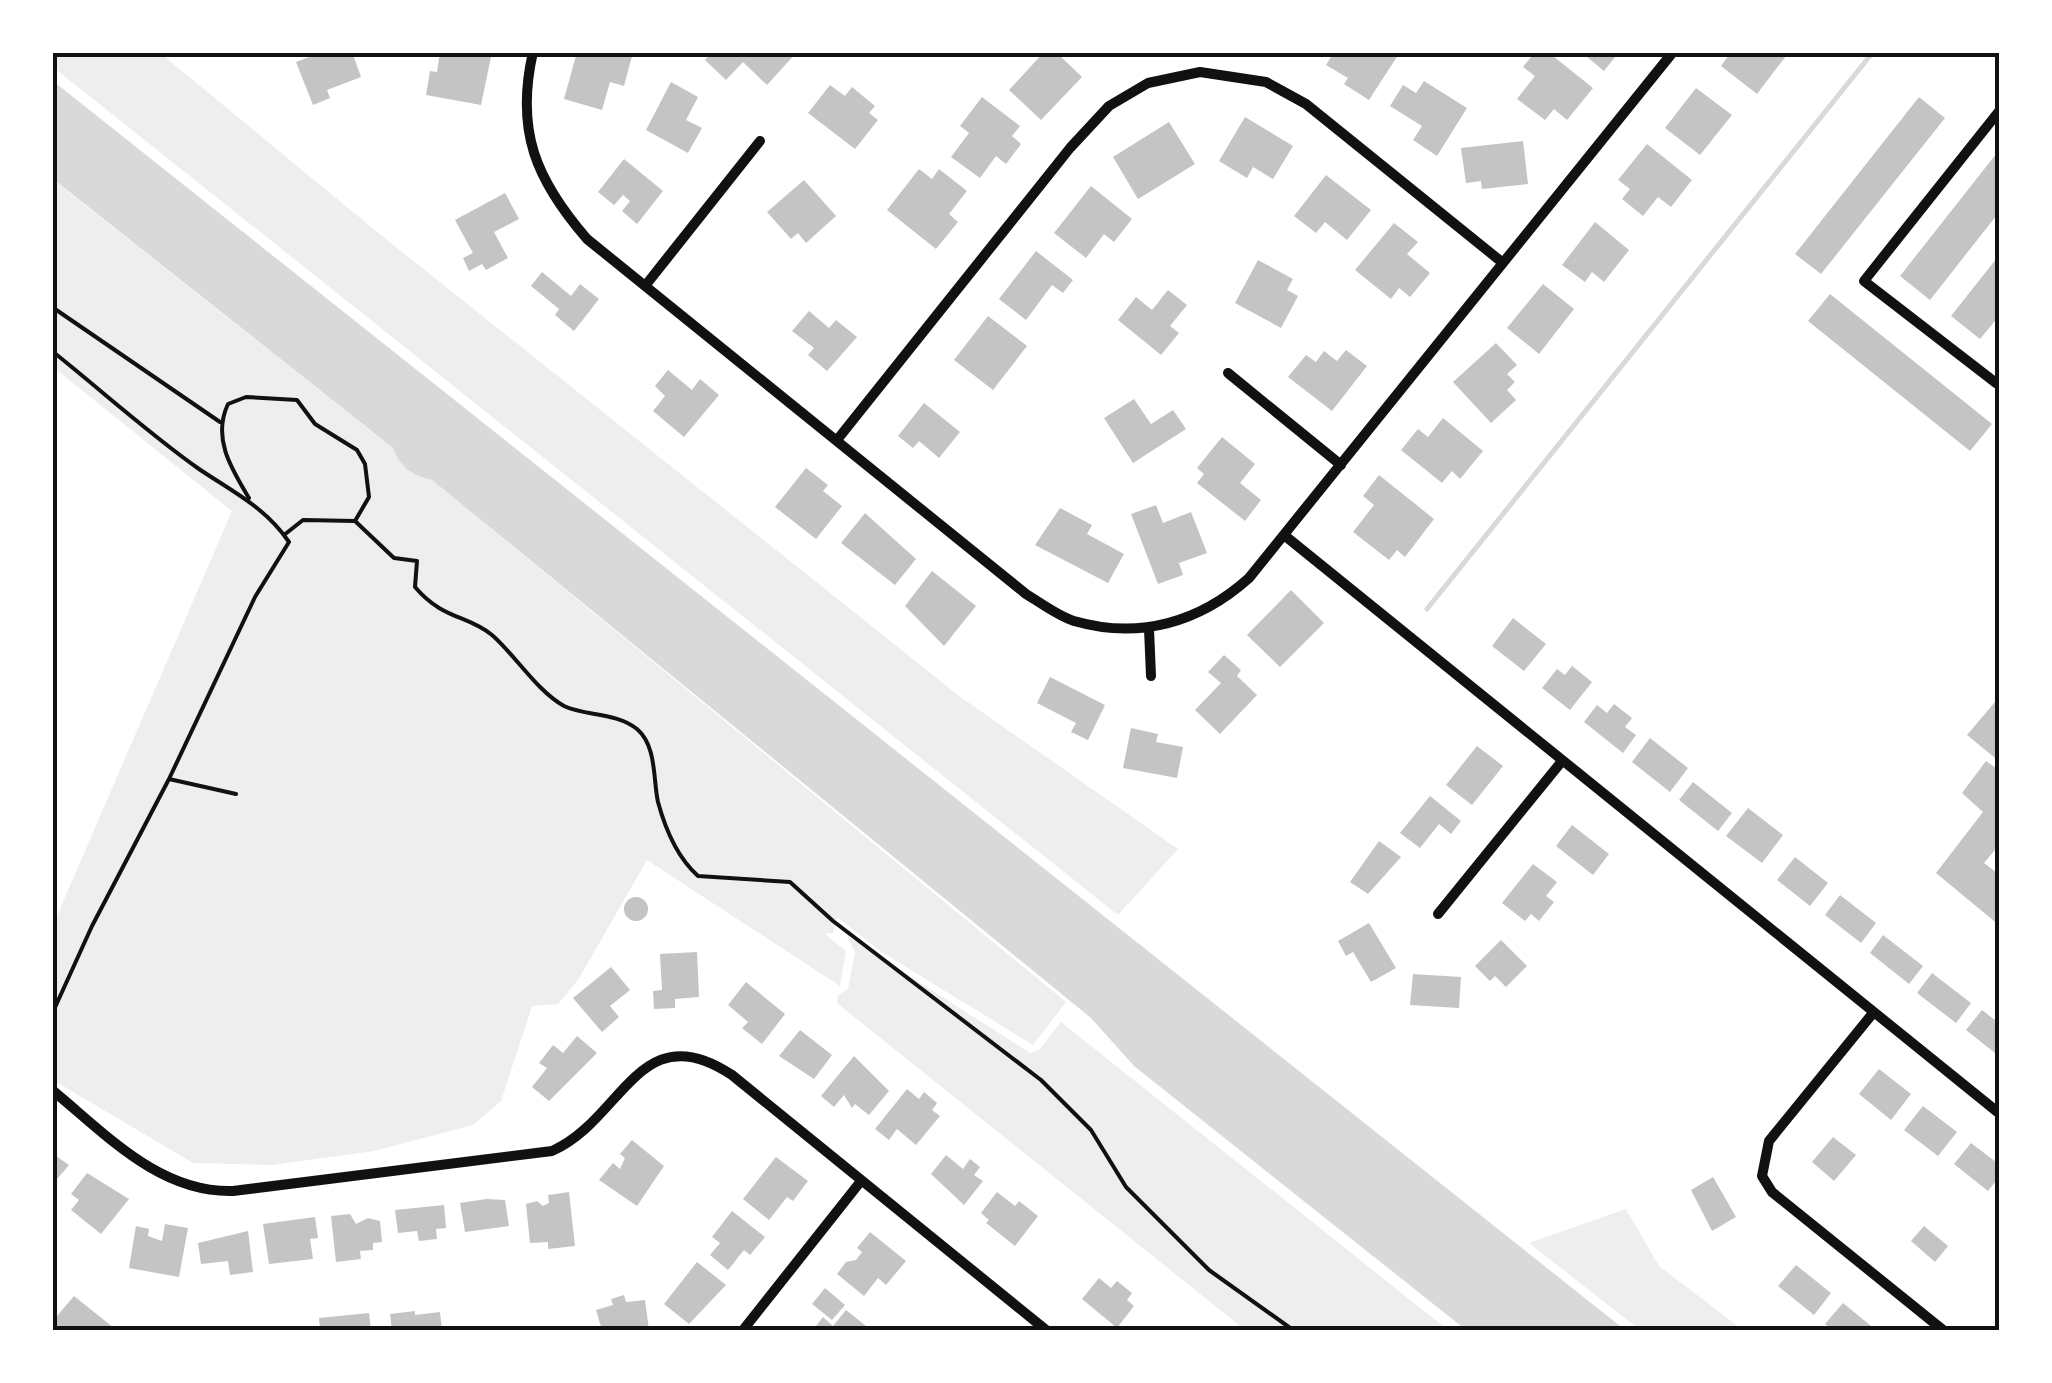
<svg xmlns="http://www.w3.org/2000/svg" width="2052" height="1383" viewBox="0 0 2052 1383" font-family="Figtree,sans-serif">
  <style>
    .green { fill: #eee }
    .water { fill: #d9d9d9 }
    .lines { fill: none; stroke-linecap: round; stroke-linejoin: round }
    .stream { stroke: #d9d9d9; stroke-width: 5 }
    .building { fill: #c4c4c4 }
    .path { stroke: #111; stroke-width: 4 }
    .minor { stroke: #111; stroke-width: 10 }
    .neatline { fill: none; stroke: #111; stroke-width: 4 }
  </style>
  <rect width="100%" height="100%" fill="#fff"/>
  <!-- green -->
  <path class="green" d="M52,53H160L376,231L959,696L1178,849L1118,915L53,67Z
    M52,179L409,461L1066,1002L1033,1045L880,951L837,917L833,933L825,934L846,951L840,986L647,860L578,980L558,1004L532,1006L501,1101L473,1125L374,1151L273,1165L193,1163L53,1080V925L232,511L53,367Z
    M847,936L1030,1053L1039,1050L1061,1022L1448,1330H1245L837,1003L838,995L848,989L855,952Z
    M1626,1209L1659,1266L1743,1330H1640L1529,1243Z"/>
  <!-- water -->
  <path class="water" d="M53,81L1625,1330H1466L1134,1066L1091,1018L432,480C412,475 401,468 393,448L53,179Z"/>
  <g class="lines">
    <!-- stream -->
    <path class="stream" d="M1427,609L1873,52"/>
  </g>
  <!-- building -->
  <path class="building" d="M322,52H352L361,77L327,90L330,98L313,105L296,62Z
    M440,52H492L481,105L426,95L430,71L437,72Z
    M577,52L632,56L624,86L610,82L602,110L564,99Z
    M711,52H797L767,85L743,62L726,80L705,60Z
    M1044,52H1056L1082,77L1041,120L1009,90Z
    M1334,52H1400L1369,100L1344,84L1348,78L1326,65Z
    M1535,52H1548L1593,88L1567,120L1554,109L1545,120L1517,99L1535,76L1523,67Z
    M1581,52H1619L1604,71Z
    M1731,52H1789L1757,94L1721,66Z
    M1424,81L1467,108L1437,156L1413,140L1422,126L1390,106L1403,85L1416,93Z
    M671,82L698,97L686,120L702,128L688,153L646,130Z
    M830,85L845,96L852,87L875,106L869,113L878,120L855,149L808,113Z
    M1696,88L1732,115L1700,155L1665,128Z
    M982,97L1020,126L1012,136L1021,144L1006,164L996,156L980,178L951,157L969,133L960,126Z
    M1919,97L1945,118L1821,274L1795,254Z
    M1245,117L1293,146L1273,179L1253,167L1247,178L1219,161Z
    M1169,122L1195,164L1138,199L1113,157Z
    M1523,141L1528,184L1482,189L1481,181L1466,183L1461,148Z
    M1647,144L1692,180L1671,207L1658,197L1643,216L1622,199L1630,189L1618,180Z
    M2000,149V211L1930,300L1900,276Z
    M624,159L663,191L637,224L622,211L630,201L623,195L614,205L598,192Z
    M919,169L932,179L939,169L967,191L949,214L958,222L936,249L887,210Z
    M1326,175L1371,210L1347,240L1325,222L1316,233L1294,216Z
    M804,180L836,216L806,243L798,233L791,239L767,212Z
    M1091,186L1132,219L1114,242L1104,234L1086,258L1054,233Z
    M505,193L519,219L494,232L508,258L486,270L482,264L469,271L463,258L473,253L455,220Z
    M1595,222L1629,250L1604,282L1592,272L1585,282L1562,265Z
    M1394,223L1418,242L1407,254L1430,273L1410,297L1399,288L1391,299L1355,270Z
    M1036,251L1073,280L1063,293L1052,285L1026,320L999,299Z
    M2000,254V315L1980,339L1951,316Z
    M1258,260L1293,279L1287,290L1298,296L1281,328L1235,303Z
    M542,272L571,296L580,284L599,299L574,331L555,315L559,309L531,286Z
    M1543,284L1574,309L1539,354L1507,328Z
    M1168,290L1187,305L1170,326L1179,333L1161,355L1118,320L1136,297L1152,310Z
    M1830,294L1992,424L1970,451L1808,321Z
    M809,311L829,328L836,320L857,337L827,371L808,355L814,348L792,331Z
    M988,316L1027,346L993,390L954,360Z
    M1496,343L1517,365L1507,374L1515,382L1507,390L1516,400L1491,423L1453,382Z
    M1346,350L1367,366L1332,411L1288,377L1306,355L1316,362L1324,351L1337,361Z
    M668,370L692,390L700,379L719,395L684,437L653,411L665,396L655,386Z
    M1134,399L1151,424L1173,410L1186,429L1133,463L1104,418Z
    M924,403L960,432L939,458L919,441L913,448L898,436Z
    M1443,418L1483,451L1460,479L1452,471L1442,483L1401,450L1418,429L1428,437Z
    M1222,437L1255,464L1240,483L1261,500L1245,521L1197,483L1204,474L1197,468Z
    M806,468L828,485L823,491L842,506L816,539L775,507Z
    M1379,475L1434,519L1405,557L1397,550L1389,560L1353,532L1374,505L1363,496Z
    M1156,505L1163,523L1191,512L1207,553L1179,563L1183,575L1158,584L1131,514Z
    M1060,508L1092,525L1087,534L1124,554L1108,583L1035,545Z
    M865,513L916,559L895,585L841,543Z
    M932,571L976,606L944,646L905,606Z
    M1291,590L1324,623L1280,667L1247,635Z
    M1513,618L1546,644L1524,671L1492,646Z
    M1224,655L1241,670L1237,676L1257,695L1220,734L1195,710L1221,683L1208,672Z
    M1572,666L1592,682L1570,710L1542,688L1557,669L1565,675Z
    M1050,677L1105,705L1088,740L1071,732L1076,723L1037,703Z
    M2000,696V762L1967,735Z
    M1614,704L1632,718L1625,727L1636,735L1623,753L1584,722L1597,705L1607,713Z
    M1131,728L1158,734L1156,742L1183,747L1177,778L1123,768Z
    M1650,738L1688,768L1670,792L1632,762Z
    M1477,746L1503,766L1472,805L1446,785Z
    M1986,761L2000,771V844L1984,863L2000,875V926L1936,873L1983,812L1962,793Z
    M1693,782L1732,813L1718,831L1679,800Z
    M1430,796L1461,821L1451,834L1439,824L1420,848L1400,833Z
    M1748,808L1783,835L1762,863L1726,836Z
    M1572,825L1609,854L1593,875L1556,846Z
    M1379,841L1401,857L1368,894L1350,882Z
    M1795,857L1828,883L1810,906L1777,880Z
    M1533,864L1557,882L1546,896L1554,902L1539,921L1531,914L1525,921L1502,903Z
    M1840,895L1876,923L1861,943L1825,915Z
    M624 909a12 12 0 1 1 24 0a12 12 0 1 1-24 0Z
    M1369,923L1396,968L1371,982L1353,952L1346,956L1338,941Z
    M1883,935L1923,966L1909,984L1870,953Z
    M1501,940L1527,966L1506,987L1495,976L1490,981L1475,966Z
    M697,952L699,997L675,999V1008L654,1009L653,991L662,990L660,954Z
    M611,967L630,990L610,1006L619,1017L602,1032L573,998Z
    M1932,973L1971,1003L1956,1023L1917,993Z
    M1413,974L1461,977L1459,1008L1410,1005Z
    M746,982L785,1014L762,1044L742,1028L748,1022L728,1005Z
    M1982,1010L2000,1024V1057L1966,1030Z
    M800,1030L832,1055L814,1079L779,1056Z
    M577,1036L597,1053L549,1101L532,1087L547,1068L539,1063L553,1045L563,1053Z
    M854,1056L889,1091L869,1115L855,1104L852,1108L844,1095L834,1107L821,1096Z
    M1879,1069L1911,1094L1891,1120L1859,1094Z
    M907,1089L919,1099L924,1092L937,1103L932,1110L940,1116L916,1145L897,1129L889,1140L875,1129Z
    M1923,1106L1957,1132L1938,1156L1904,1130Z
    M1833,1137L1856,1155L1834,1181L1812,1162Z
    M632,1140L664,1166L637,1206L599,1180L613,1163L620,1169L625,1158L620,1154Z
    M1971,1143L2000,1165V1176L1988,1191L1954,1164Z
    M52,1153L69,1165L52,1185Z
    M946,1155L963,1169L970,1159L980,1167L974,1175L983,1181L964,1205L931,1174Z
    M776,1157L808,1181L793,1201L787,1197L769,1220L743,1199Z
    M87,1173L129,1199L101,1234L71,1210L79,1200L71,1194Z
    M1713,1177L1736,1217L1712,1231L1691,1190Z
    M569,1192L575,1246L548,1249V1242L530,1243L526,1204L537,1201L543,1206L549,1203L548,1195Z
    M997,1192L1015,1206L1019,1201L1038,1216L1015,1246L986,1223L989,1220L981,1213Z
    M486,1199L505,1200L509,1226L465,1232L460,1203Z
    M444,1205L446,1228L436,1229L437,1239L419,1241L417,1231L398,1233L395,1210Z
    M732,1211L765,1237L750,1255L744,1250L728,1270L710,1255L720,1243L712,1237Z
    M350,1214L356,1224L368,1218L380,1221L382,1242L373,1243V1250L360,1251L361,1259L336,1262L331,1216Z
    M315,1217L318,1238L310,1239L313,1259L269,1264L263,1224Z
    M165,1224L188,1228L179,1277L129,1268L136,1226L149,1229L148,1236L162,1241Z
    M1924,1226L1948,1246L1935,1262L1911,1241Z
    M248,1231L253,1272L230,1275L228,1261L201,1264L198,1243Z
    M870,1232L906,1261L886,1285L878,1278L864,1296L837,1274L846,1262L856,1260L862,1252L857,1248Z
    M697,1262L726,1285L689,1324L664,1304Z
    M1796,1265L1831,1293L1814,1315L1778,1286Z
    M1099,1278L1111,1288L1117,1281L1132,1293L1127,1300L1134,1306L1117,1328L1082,1299Z
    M825,1288L845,1305L832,1320L812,1304Z
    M624,1295L626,1302L645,1300L649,1330H602L596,1310L613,1305L611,1299Z
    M74,1296L114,1328L112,1330H52V1322Z
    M1843,1303L1876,1330H1833L1825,1324Z
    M846,1310L866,1326L863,1330H813L823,1317L833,1326Z
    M415,1311V1315L440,1312L442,1330H392L390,1314Z
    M369,1313L371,1330H320L319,1318Z"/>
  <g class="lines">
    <!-- path -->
    <path class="path" d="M52,307L220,422
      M52,351C101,390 148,433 199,469C233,492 265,507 289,542L255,597L169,779
      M249,498C231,468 212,438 228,404L246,397L297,400L315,424L357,450L365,464L369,497L355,521
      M284,535L303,520L355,521L394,558L417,561L415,587C443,620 468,615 492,635C516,656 537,691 564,706C584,716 616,712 637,729C657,746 653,780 658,802C665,828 678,858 698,876L790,882L833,921L1041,1080L1091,1130L1126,1187L1209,1270L1293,1330
      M52,1014L92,926L169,779L236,794"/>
    <!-- minor -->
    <path class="minor" d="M533,52C515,131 536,180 587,239L1026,594C1041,603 1058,616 1074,621C1140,640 1200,622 1249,578L1673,52
      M2000,110L1864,281L1996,383L2000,379
      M645,286L760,141
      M1228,373L1341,465
      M837,440L1070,148L1109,106L1148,83L1200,72L1266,82L1306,104L1503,263
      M1284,535L2000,1114
      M1149,629L1151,676
      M1438,914L1562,761
      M1873,1013L1769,1141L1762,1176L1772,1192L1943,1330
      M52,1090C106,1134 159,1193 233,1191L552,1151C623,1120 639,1013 732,1075L1046,1330
      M743,1330L861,1181"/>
  </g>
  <!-- border -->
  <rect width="2052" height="1383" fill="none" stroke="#ffffff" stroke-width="110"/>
  <rect x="55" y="55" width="1942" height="1273" class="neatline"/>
</svg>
